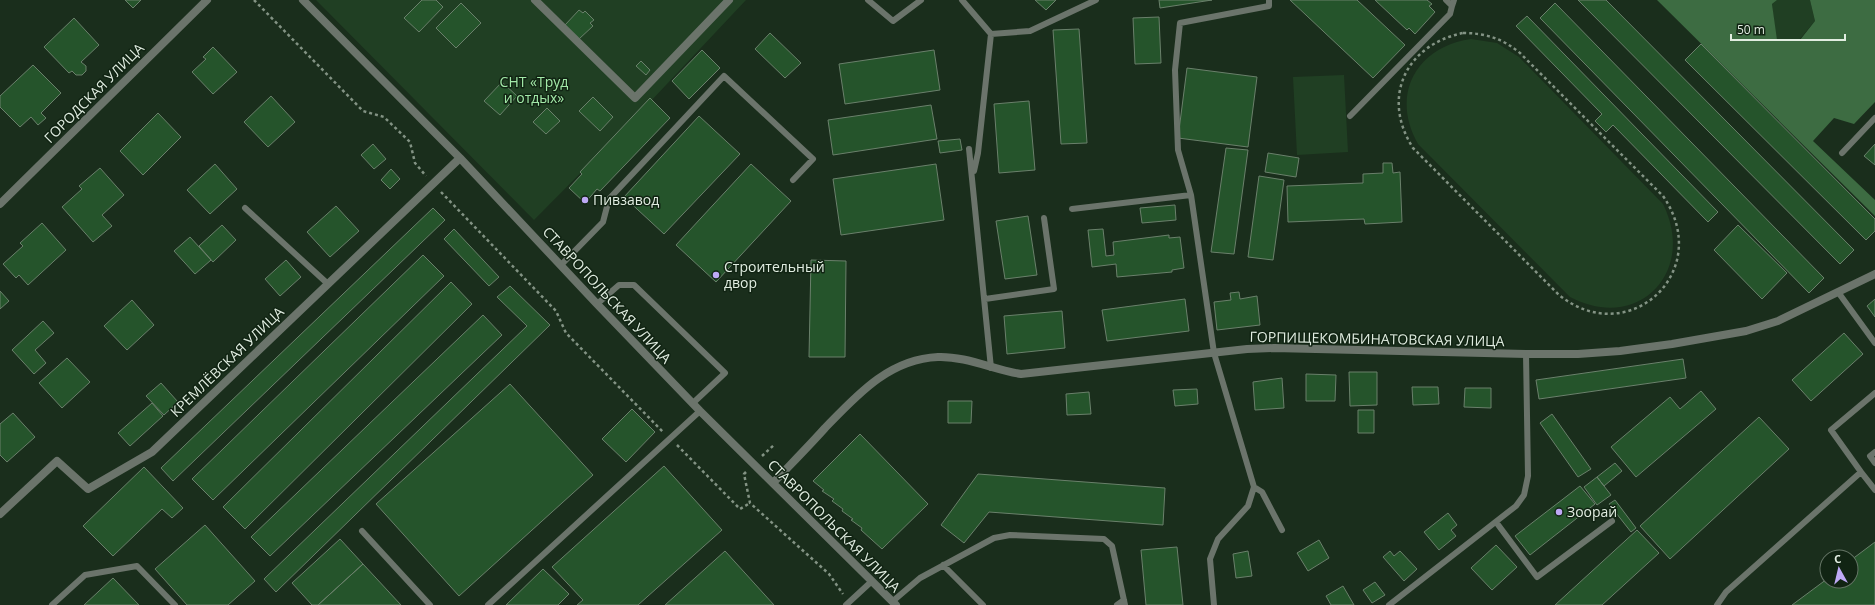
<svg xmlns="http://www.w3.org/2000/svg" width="1875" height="605" viewBox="0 0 1875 605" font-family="'Open Sans',sans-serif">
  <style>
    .green { fill: #203f23 }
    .forest { fill: #3d6c42 }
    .building { fill: #25542b; stroke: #6a806b }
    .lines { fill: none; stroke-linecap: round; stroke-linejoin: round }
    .path { stroke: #839384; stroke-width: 2.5; stroke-dasharray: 3 3; stroke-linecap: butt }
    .service { stroke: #6b746b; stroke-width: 6 }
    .minor { stroke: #6b746b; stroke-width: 8 }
    .poi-dot { fill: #bea9f5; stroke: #112413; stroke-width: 1.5 }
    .labels { text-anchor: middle; stroke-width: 3; stroke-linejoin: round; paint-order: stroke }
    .park-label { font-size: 14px; fill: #a2e9a8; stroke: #112413 }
    .street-label { font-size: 14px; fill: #e1ede1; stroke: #112413 }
    .poi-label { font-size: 14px; fill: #e1ede1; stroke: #112413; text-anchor: start }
  </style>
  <rect width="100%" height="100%" fill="#1a2e1c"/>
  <!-- green -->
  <path class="green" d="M316,0H746L634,119L534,220Z
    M1777,0H1810L1815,21L1799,40H1776L1772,4Z
    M1471,39L1497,43L1519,57L1663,204C1697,272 1638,333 1570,297L1418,144C1390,95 1416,47 1471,39Z
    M1344,75L1348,152L1297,155L1293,77Z"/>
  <!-- forest -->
  <path class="forest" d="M1657,0H1777L1772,4L1777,40H1800L1815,21L1810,0H1875V102L1854,124L1834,118L1813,141L1875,200V216Z"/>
  <!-- building -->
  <path class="building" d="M125,0H141L133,8Z
    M422,0H436L443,7L419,32L404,18Z
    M1035,0H1056L1046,10Z
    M1159,0H1212L1160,8Z
    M1290,0H1357L1405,45L1373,78Z
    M1375,0H1427L1432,4L1429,6L1435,12L1415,34L1409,28L1407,30Z
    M1578,0H1606L1854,250L1840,264Z
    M461,3L481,23L456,48L436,28Z
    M1555,3L1824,278L1809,293L1540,18Z
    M579,10L583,13L585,11L594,20L590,23L593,26L579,39L565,25Z
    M1527,16L1718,212L1708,222L1613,125L1606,132L1595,121L1602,114L1516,26Z
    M1159,17L1161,63L1135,64L1133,18Z
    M74,18L99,45L81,62L86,66V71L82,75H76L72,71L69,73L44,47Z
    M1079,29L1087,143L1061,144L1053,30Z
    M770,33L801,63L785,78L755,49Z
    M1701,44L1875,219V231L1866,240L1685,60Z
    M213,47L237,72L213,94L192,72L206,59L203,57Z
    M702,50L720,68L689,99L672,81Z
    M934,50L940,90L845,104L839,64Z
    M641,61L650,70L646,75L636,66Z
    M33,65L61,93L41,113L46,118L38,125L31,117L20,127L0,107V96Z
    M1187,68L1257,77L1248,147L1178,138Z
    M502,82L517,96L500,115L484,101Z
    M271,96L295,122L268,147L244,122Z
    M593,97L613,117L600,131L579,111Z
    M650,98L670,118L600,191L597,189L585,203L569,188L582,174L580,172Z
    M1029,101L1035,170L999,173L994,104Z
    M931,105L937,139L833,155L828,120Z
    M547,108L560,121L546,134L533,122Z
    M158,113L181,137L143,175L120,151Z
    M699,116L740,154L664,234L624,197Z
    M960,139L962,150L940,153L938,141Z
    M373,144L386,159L374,169L361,155Z
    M1875,144V165L1864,156Z
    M1226,148L1248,150L1234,254L1211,252Z
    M1268,153L1299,158L1296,177L1265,172Z
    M1383,163H1392L1393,173L1400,172L1402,222L1365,224L1364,219L1288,222L1287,186L1363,183V174L1383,173Z
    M215,164L237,189L210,214L187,190Z
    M751,164L791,201L716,282L676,245Z
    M936,164L944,220L841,235L833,179Z
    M100,168L124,195L102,215L112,226L93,242L62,207L82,189L79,186Z
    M391,169L400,179L390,189L381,180Z
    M1259,176L1284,180L1273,260L1248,257Z
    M1175,205L1176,220L1142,223L1140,208Z
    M336,206L359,231L330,257L307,232Z
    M433,208L445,220L173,481L161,468Z
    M1028,216L1037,275L1005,279L996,221Z
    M42,223L66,250L28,285L19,275L16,278L3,264L23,246L20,243Z
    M222,225L236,240L213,262L199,246Z
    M1738,225L1787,273L1762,299L1714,250Z
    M454,229L499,277L489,286L444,239Z
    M1103,229L1106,256L1114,255L1113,242L1169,235V238L1180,237L1184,268L1172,270V272L1117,277L1116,264L1092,267L1088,230Z
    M190,237L211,260L195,274L174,251Z
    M423,255L444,276L213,500L192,479Z
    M286,260L301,277L280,296L265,279Z
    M811,260L846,261L845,357H809Z
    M451,282L472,304L245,529L223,507Z
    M510,286L550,325L276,592L264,579L527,326L497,297Z
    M0,291L9,301L0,309Z
    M1239,292L1240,299L1257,296L1260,325L1217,330L1214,302L1231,300L1230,293Z
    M1185,299L1189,331L1107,341L1102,310Z
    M1875,299V317L1867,306Z
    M132,300L154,325L127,350L104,326Z
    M1062,311L1065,348L1007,354L1004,316Z
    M483,315L502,335L270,556L251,537Z
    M43,321L54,333L35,350L46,363L34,374L12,350Z
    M1844,333L1863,354L1811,401L1792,380Z
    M67,358L90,382L62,408L39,383Z
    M1683,359L1686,378L1539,399L1536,380Z
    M1349,372H1377V405L1350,406Z
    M1306,374L1336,375L1335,401H1306Z
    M1282,378L1284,408L1255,410L1253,382Z
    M161,383L178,402L164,415L146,396Z
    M510,384L593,475L459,596L376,504Z
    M1412,387H1438L1439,404L1413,405Z
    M1465,388H1491V408L1464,407Z
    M1197,389L1198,404L1175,406L1173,390Z
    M1701,391L1716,409L1636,477L1611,447L1670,397L1680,409Z
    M1089,392L1091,414L1067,415L1066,394Z
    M948,401H972L971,423H948Z
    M152,403L163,416L130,446L118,433Z
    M632,409L655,432L626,462L602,439Z
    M1358,410H1374V433H1358Z
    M13,413L35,437L7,462L0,455V424Z
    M1552,414L1591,469L1578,477L1540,423Z
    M1759,417L1789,449L1670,559L1640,526Z
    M860,434L928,504L882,549L861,530L862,528L851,520L853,519L842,511L843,509L832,501L834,499L822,491L824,490L813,481Z
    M1615,463L1622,471L1604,486L1597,477Z
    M664,466L722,530L638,605H577L583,600L552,567Z
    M144,467L183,508L172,518L162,509L113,556L83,526Z
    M978,474L1165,488L1163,525L989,512L964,543L941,525Z
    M1597,477L1611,495L1597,505L1584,487Z
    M1580,486L1595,504L1530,555L1515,536Z
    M1615,500L1636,528L1631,532L1609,504Z
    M1448,513L1457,525L1451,530L1456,536L1439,550L1424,532Z
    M205,525L255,581L228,605H187L155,569Z
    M1637,530L1659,553L1602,605H1555Z
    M340,539L363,564L318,605H312L292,583Z
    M1319,540L1329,558L1308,571L1297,553Z
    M1875,542V605H1792L1827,579V581H1851V560Z
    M1496,545L1517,567L1492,590L1471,568Z
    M1177,547L1183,605H1146L1141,550Z
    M725,551L774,605H665Z
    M1248,551L1252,576L1236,578L1233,554Z
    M1390,551L1394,556L1400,551L1417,569L1404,581L1383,557Z
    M363,564L401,605H318Z
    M543,569L569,594L558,605H506Z
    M113,578L139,605H84Z
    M1375,582L1385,595L1372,603L1363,590Z
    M1343,586L1354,605H1331L1326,596Z"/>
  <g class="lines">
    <!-- path -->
    <path class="path" d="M254,0L363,111L384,117L410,142L415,163L426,176
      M1463,33C1486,33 1503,39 1520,53L1663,196C1715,271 1629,351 1559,295L1413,148C1381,98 1405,45 1463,33Z
      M441,192L556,311L566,333L663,432
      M677,445L740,509L750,503
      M762,456L775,444
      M746,472L744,474L750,503L829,574L843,594"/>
    <!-- service -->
    <path class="service" d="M868,0L893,21L921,0
      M962,0L991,34L978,153L974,171
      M1446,0L1452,6L1454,0
      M991,34L1030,31L1096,0
      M1350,116L1450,14L1452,6
      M969,149L991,368
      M1842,153L1875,118
      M245,208L328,284
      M1072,209L1191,195
      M561,265L603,222L609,199L724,76L813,159L793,180
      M1838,292L1875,343
      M985,299L1054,289L1044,218
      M597,304L619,285H634L725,373L693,403
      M1875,452L1870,456L1875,463
      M1861,472L1831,430L1875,393
      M1254,487L1262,492L1282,530
      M1496,522L1537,577L1612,521
      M362,531L430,605
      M943,565L983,605
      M893,601L920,578L994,538L1010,535L1104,539L1112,546L1125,605
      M52,605L85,575L137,566L175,605
      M488,605L700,411
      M846,605L872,581
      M1117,605L1124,600
      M1214,605L1210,559L1218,539L1248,506L1254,487L1214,353L1191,195L1178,150L1175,70L1180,23L1269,6V0
      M1389,605L1516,506L1524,495L1528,476L1526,354
      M1717,605L1726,592L1861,472L1875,490"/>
    <!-- minor -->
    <path class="minor" d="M303,0L460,158L597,304L700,411L896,605
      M535,0L635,98L729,0
      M0,204L207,0
      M773,483C790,465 808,447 825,428C857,395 889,359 938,357C966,356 994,370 1021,374L1247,349L1274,348L1526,354H1578L1620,351L1672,344L1746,331L1778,321L1875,274
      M0,514L57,461L88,489L152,452L460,158"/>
  </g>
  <!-- markers -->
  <g class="poi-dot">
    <circle cx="585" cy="200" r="4"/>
    <circle cx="716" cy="275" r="4"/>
    <circle cx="1559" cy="512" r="4"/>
  </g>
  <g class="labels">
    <!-- park labels -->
    <g class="park-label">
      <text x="534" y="87">СНТ «Труд<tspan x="534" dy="16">и отдых»</tspan></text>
    </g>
    <!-- street labels -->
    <g class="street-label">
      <text transform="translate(94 93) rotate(-45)" y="5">ГОРОДСКАЯ УЛИЦА</text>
      <text transform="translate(607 295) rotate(47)" y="5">СТАВРОПОЛЬСКАЯ УЛИЦА</text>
      <text transform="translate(1377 339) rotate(1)" y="5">ГОРПИЩЕКОМБИНАТОВСКАЯ УЛИЦА</text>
      <text transform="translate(227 362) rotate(-44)" y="5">КРЕМЛЁВСКАЯ УЛИЦА</text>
      <text transform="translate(834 526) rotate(45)" y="5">СТАВРОПОЛЬСКАЯ УЛИЦА</text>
    </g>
    <!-- poi labels -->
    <g class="poi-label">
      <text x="593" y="205">Пивзавод</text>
      <text x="724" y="272">Строительный<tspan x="724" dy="16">двор</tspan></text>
      <text x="1567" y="517">Зоорай</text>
    </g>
  </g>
  <!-- north arrow -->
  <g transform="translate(1839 569) rotate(352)"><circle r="19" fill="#112413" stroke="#647465"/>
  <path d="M0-3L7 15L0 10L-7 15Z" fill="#bea9f5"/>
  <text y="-6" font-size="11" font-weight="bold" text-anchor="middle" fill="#e1ede1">С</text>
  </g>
  <!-- scale -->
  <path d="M1731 34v6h114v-6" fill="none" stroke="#e1ede1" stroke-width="2"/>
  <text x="1737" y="34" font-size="12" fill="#e1ede1" stroke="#112413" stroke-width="3" paint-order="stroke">50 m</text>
</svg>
